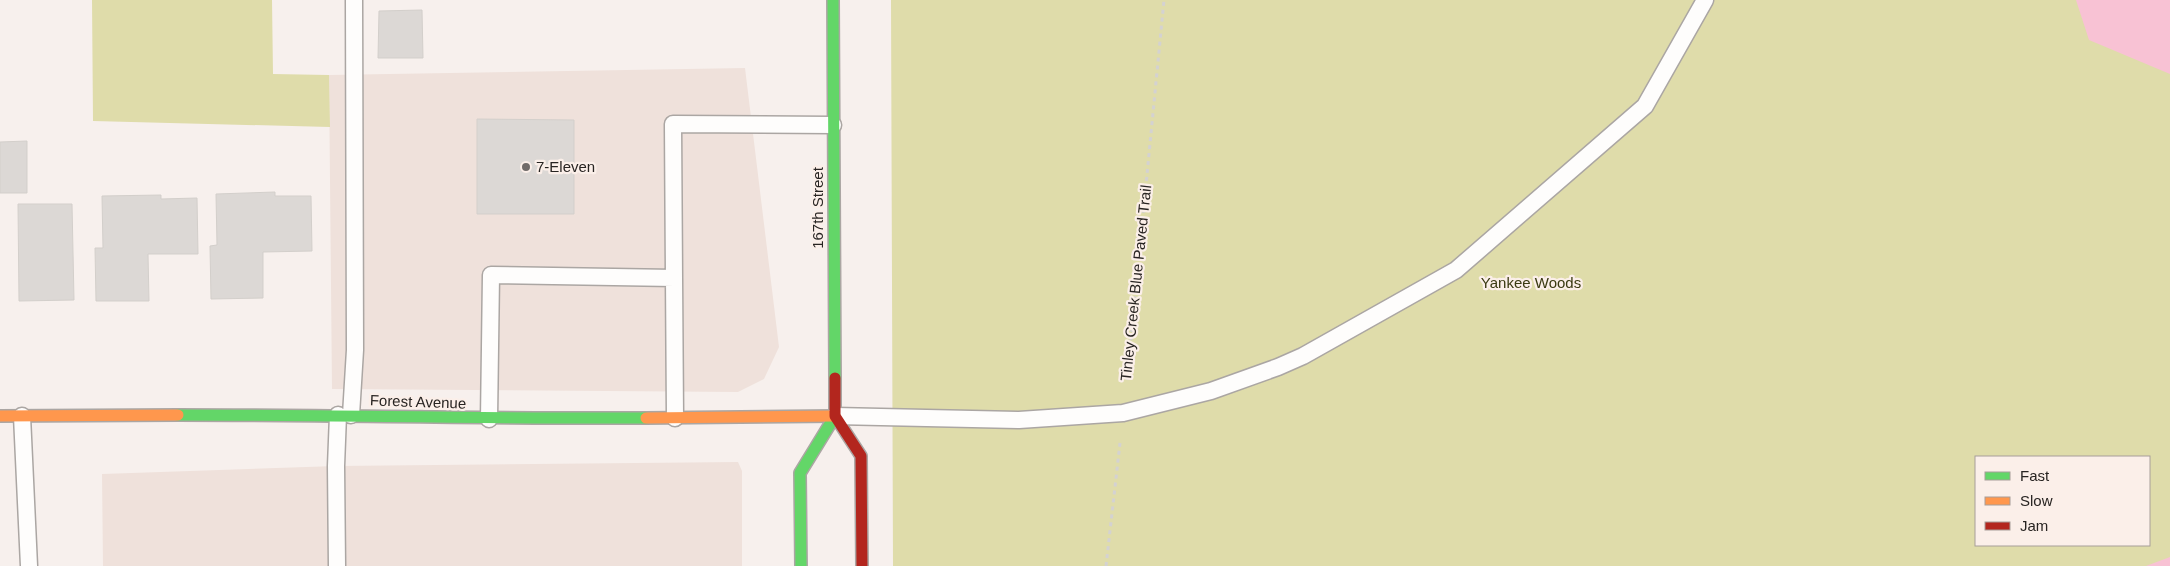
<svg xmlns="http://www.w3.org/2000/svg" width="2170" height="566" viewBox="0 0 2170 566" font-family="Arial,sans-serif">
  <style>
    .built { fill: #efe1db }
    .green { fill: #dfdcaa; fill-rule: evenodd }
    .water { fill: #f8c2d4 }
    .building { fill: #dcd8d5; stroke: #d3cfcb }
    .lines { fill: none; stroke-linecap: round; stroke-linejoin: round }
    .lane-casing { stroke: #aba6a3; stroke-width: 19 }
    .fast-casing { stroke: #aba6a3; stroke-width: 14 }
    .slow-casing { stroke: #aba6a3; stroke-width: 14 }
    .jam-casing { stroke: #aba6a3; stroke-width: 14 }
    .path { stroke: #d4d2d1; stroke-width: 3; stroke-dasharray: 4 4; stroke-linecap: butt }
    .lane { stroke: #fefdfc; stroke-width: 16 }
    .fast { stroke: #63d668; stroke-width: 11 }
    .slow { stroke: #ff974d; stroke-width: 11 }
    .jam { stroke: #b3261e; stroke-width: 11 }
    .poi-dot { fill: #706b69; stroke: #fbefe9; stroke-width: 2 }
    .labels { text-anchor: middle; stroke-width: 4.5; stroke-linejoin: round; paint-order: stroke }
    .poi-label { font-size: 15px; fill: #282422; stroke: #fbefe9; text-anchor: start }
    .street-label { font-size: 15px; fill: #282422; stroke: #fbefe9 }
    .park-label { font-size: 15px; fill: #3a3a12; stroke: #fbefe9 }
  </style>
  <rect width="100%" height="100%" fill="#f7f0ed"/>
  <!-- built -->
  <path class="built" d="M745,68L779,347L764,379L738,392L332,389L329,75Z
    M738,462L742,471V566H103L102,474L336,466Z"/>
  <!-- green -->
  <path class="green" d="M92,0H272L273,74L329,75L330,127L93,121Z
    M891,0H2170V566H893ZM1976,457H2149V545H1976Z"/>
  <!-- water -->
  <path class="water" d="M2076,0H2170V74L2089,40Z
    M2170,557V566H2146Z"/>
  <!-- building -->
  <path class="building" d="M422,10L423,58H378L379,11Z
    M477,119L574,120V214H477Z
    M27,141V193H0V142Z
    M275,192V196H311L312,251L263,252V298L211,299L210,246L217,245L216,194Z
    M161,195V199L197,198L198,254H148L149,301H96L95,248H103L102,196Z
    M18,204H72L74,300L19,301Z"/>
  <g class="lines">
    <!-- lane casing -->
    <g class="lane-casing">
      <path id="lane" d="M674,278L675,418
        M351,415L355,350L354,0
        M22,416L29,566
        M835,416L1019,420L1123,413L1211,391L1278,367L1303,356L1456,270L1645,106L1705,0
        M489,419L491,275L674,278L673,124L833,125
        M337,566L336,466L338,415"/>
    </g>
    <!-- fast casing -->
    <g class="fast-casing">
      <path id="fast" d="M833,0L835,378
        M178,415C334,415 490,419 646,418
        M801,566L800,473L835,416"/>
    </g>
    <!-- slow casing -->
    <g class="slow-casing">
      <path id="slow" d="M0,416L178,415
        M646,418L835,416"/>
    </g>
    <!-- jam casing -->
    <g class="jam-casing">
      <path id="jam" d="M835,378V416L861,456L862,566"/>
    </g>
    <!-- path -->
    <path class="path" d="M1127,380L1164,0
      M1106,566L1120,443"/>
    <!-- lane -->
    <use href="#lane" class="lane"/>
    <!-- fast -->
    <use href="#fast" class="fast"/>
    <!-- slow -->
    <use href="#slow" class="slow"/>
    <!-- jam -->
    <use href="#jam" class="jam"/>
  </g>
  <!-- markers -->
  <circle class="poi-dot" cx="526" cy="167" r="5"/>
  <g class="labels">
    <!-- poi labels -->
    <g class="poi-label">
      <text x="536" y="172">7-Eleven</text>
    </g>
    <!-- street labels -->
    <g class="street-label">
      <text transform="translate(818 208) rotate(-90)" y="5">167th Street</text>
      <text transform="translate(1136 283) rotate(-84)" y="5">Tinley Creek Blue Paved Trail</text>
      <text transform="translate(418 402) rotate(2)" y="5">Forest Avenue</text>
    </g>
    <!-- park labels -->
    <g class="park-label">
      <text x="1531" y="288">Yankee Woods</text>
    </g>
  </g>
  <!-- legend -->
  <rect x="1975" y="456" width="175" height="90" fill="#fbefe9" stroke="#a79e99"/>
  <rect x="1985" y="472" width="25" height="8" fill="#63d668" stroke="#a79e99"/>
  <text x="2020" y="481" font-size="15" fill="#282422">Fast</text>
  <rect x="1985" y="497" width="25" height="8" fill="#ff974d" stroke="#a79e99"/>
  <text x="2020" y="506" font-size="15" fill="#282422">Slow</text>
  <rect x="1985" y="522" width="25" height="8" fill="#b3261e" stroke="#a79e99"/>
  <text x="2020" y="531" font-size="15" fill="#282422">Jam</text>
</svg>
